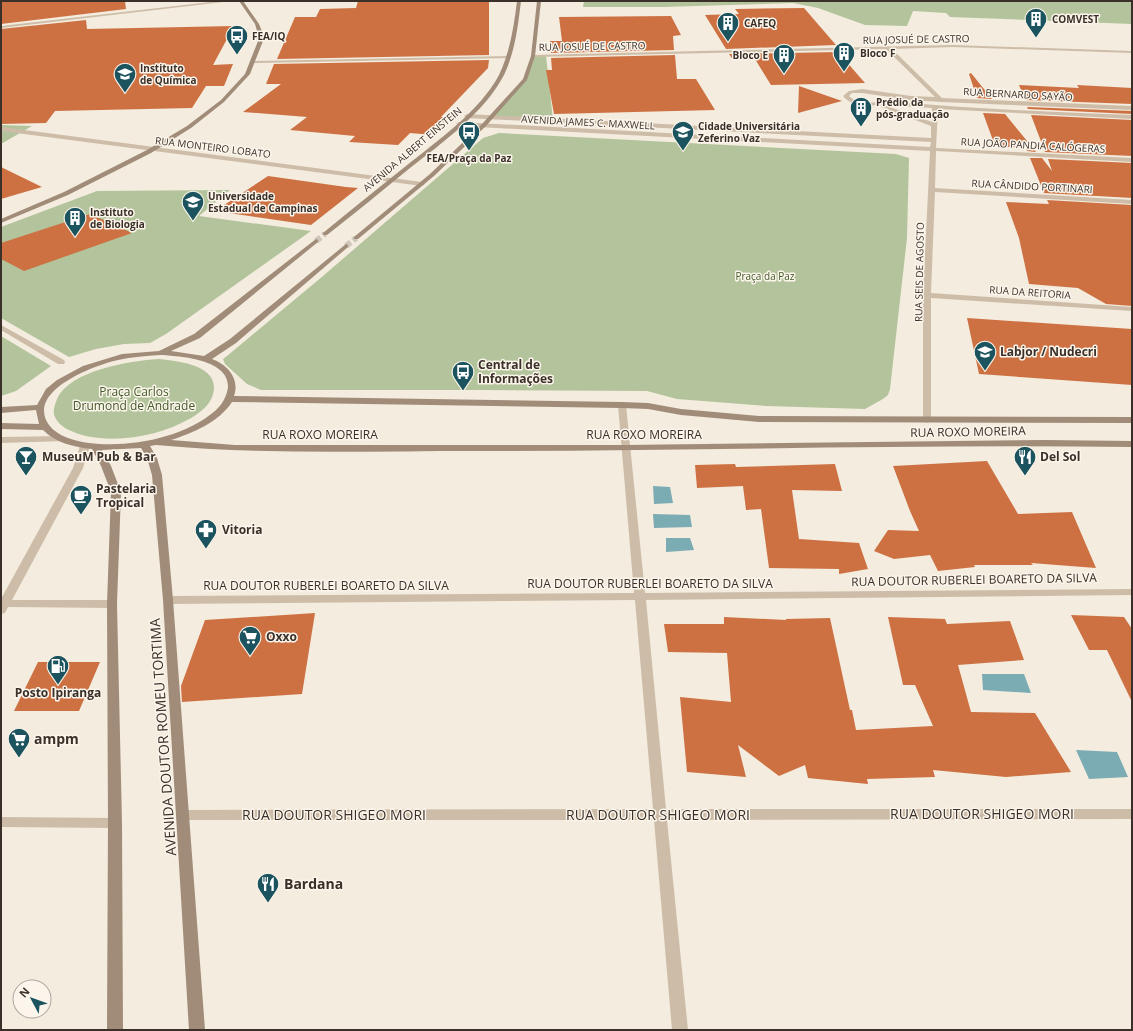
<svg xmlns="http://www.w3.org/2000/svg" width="1133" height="1031" viewBox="0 0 1133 1031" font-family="'Open Sans',sans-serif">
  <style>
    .green { fill: #b3c49c }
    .water { fill: #7babb3 }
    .building { fill: #cd7143 }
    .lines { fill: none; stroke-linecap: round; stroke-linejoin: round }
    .secondary-tunnel { stroke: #cfc6ba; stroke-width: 6; stroke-dasharray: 6 3; stroke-linecap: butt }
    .street { fill: #cdbda8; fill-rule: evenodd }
    .secondary { fill: #a18c79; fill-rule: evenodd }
    .labels { text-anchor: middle; stroke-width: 3; stroke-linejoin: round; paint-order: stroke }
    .far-poi-label { font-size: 10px; font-weight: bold; fill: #3a3029; stroke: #fbf5eb; text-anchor: start }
    .far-street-label { font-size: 10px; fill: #3a3029; stroke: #fbf5eb }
    .far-park-label { font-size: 10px; fill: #445a2b; stroke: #fbf5eb }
    .poi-label { font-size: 12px; font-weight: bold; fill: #3a3029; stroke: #fbf5eb; text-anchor: start }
    .park-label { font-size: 12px; fill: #445a2b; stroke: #fbf5eb }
    .street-label { font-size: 12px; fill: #3a3029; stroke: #fbf5eb }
    .near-street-label { font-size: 14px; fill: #3a3029; stroke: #fbf5eb }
    .near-poi-label { font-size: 14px; font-weight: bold; fill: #3a3029; stroke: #fbf5eb; text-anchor: start }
  </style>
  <rect width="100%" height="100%" fill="#f4ecde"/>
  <!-- green -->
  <path class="green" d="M584,1H1132V24L950,17L946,13L913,11L907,26L865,25L818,8L793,3L663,7H583Z
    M533,56H546L553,120L491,117L525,79Z
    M1,125L32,126L1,144Z
    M499,133L896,154L909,158L907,238L890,389L888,395L883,399L865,409L766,406L677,399L647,391L483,390H261L247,384L225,364L223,359L227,356L323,276L483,138Z
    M230,190L199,216L311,231L166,334L150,343L124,344L96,349L69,357L1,318V227L97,191Z
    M1,336L51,366L16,391L1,396Z
    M158,359C178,361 221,365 213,394C211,404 200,413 191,418C160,436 117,444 82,435C72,432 59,427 55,417C52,411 55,405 57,399C70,370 130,361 158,359Z"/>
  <!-- water -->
  <path class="water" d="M653,486L670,487L673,503L654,504Z
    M653,514L690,515L692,527L654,528Z
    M666,538H690L694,550L666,552Z
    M982,674H1024L1031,693L983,690Z
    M1076,750L1117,752L1128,777L1089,779Z"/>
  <!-- building -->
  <path class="building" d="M1,1H125L126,9L1,24Z
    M358,1H489V55L277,59L295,17H316L320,9L356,8Z
    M804,8L836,45L726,49L705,15L739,14L735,9Z
    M671,16L681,35L673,36L674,50L551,53L550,41H562L559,17Z
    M86,20L87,29L234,26L213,65L233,64L224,86H206L192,108L55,111L46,123L1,124V29Z
    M838,52L865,83L771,85L755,59L733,60L729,54Z
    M675,55L677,79H696L715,110L554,114L546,70H552L551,58Z
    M489,60L488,68L441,117H449L433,135L410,133L398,145L349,142L355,136L290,130L307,117L243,112L281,84H266L274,64Z
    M971,73L992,99L977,98L969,74Z
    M1019,85L1079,88L1077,85L1132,88V104L1025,100Z
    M799,86L842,101L798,113Z
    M1027,107L1132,111V114L1028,109Z
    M983,113L1005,114L1036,152L1027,151L1026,148L995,146Z
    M1031,115L1132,120V156L1045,152Z
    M1030,158H1042L1052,171L1048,159L1132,163V198L1044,193Z
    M1,167L42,187L1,199Z
    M268,176L346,187L358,188L311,225L215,211Z
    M1047,200L1132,205V306L1106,304L1078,288L1029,284L1019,238L1006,202L1049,204Z
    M90,214L132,233L24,271L1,259V243Z
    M967,318L1132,329V385L979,374Z
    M987,461L1018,514L1072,512L1096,568L1031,563L1033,565H974L975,567L938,571L930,555L894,559L874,551L888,530L919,531L910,511L893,466Z
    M735,464L736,467L835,464L842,491L792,490L799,539L859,543L868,569L839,574V569L769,568L761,509L746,510L743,486L697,488L695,465Z
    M315,613L302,694L182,702L181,686L205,620Z
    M1071,615L1124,617L1132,629V702L1107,650H1089Z
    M724,617L786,620V619L830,618L850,710H852L856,730L933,726L915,685H903L888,617L945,619L947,624L1010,621L1024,660L958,665L971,712L1035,713L1071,772L1006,777L933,770L935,777L867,779L868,784L808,778L805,765L779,776L738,745L746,777L687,772L680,697L731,702L727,653L668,652L664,624H724Z
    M38,662H100L79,711H14Z"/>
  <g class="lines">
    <!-- secondary-tunnel -->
    <path class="secondary-tunnel" d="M316,241L325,234
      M346,246L356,238"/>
    <!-- street -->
    <path class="street" d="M219,1H232L1,28V26Z
      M953,45L1132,51V53L953,47L892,49L942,98L1132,106V110L941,102L911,100L862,93H852L849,96C858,106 886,101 899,102C976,109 1054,112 1132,115V119L938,109L936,148L1132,158V162L936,151L935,188L1132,200V204L935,192L931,293L1132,307V311L931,298V420L927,423L923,420V295L930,151L459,126L456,124L459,122L930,147L931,142L467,118L464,116L467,114L931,138V126L881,107L882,105C868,105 853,108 843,96L849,91L862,89L911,96L935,97L886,49L533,57L531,56L533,55ZM884,105L932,108V122Z
      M509,56L511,58L255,63L253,62L255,61Z
      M1,127L422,182L425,184L422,186L1,131Z
      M1,325L64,360L65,362L64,364H58L1,330Z
      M622,402L626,405L645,593L1132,589V595L646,600L666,809H1132V819L667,820L688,1030H672L654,820H183L178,819L176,815L178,811L183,810L653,809L635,600L168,604L164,602L163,600L164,598L168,596L634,593L618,405Z
      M63,436L68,439L66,441L1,443V437Z
      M85,443L90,446L83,468L12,600H112L116,601L117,604L116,607L112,608L8,607L5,613L1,614V599L73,468L80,446Z
      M1,817L115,818L120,819L122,823L120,827L115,828L1,827Z"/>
    <!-- secondary -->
    <path class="secondary" d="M239,1H243L259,24L263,34V41L250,74L224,102L191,128L151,153L68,195L1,223V219L64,192L147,150L187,126L221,100L245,74L258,41V34L255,24Z
      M517,1H521C518,26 515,52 504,75C485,112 442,143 410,168C382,191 355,213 327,235H323V233C350,211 378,188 406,166C437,141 480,111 499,75C510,52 514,26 517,1Z
      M537,1H541L535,56L527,80L486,126L434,176L358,239H354V237L430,174L482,124L523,79L531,56Z
      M316,239L318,240V242L200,338L171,351L204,356L230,339L346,244L348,245V247L236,343L212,359C228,365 240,379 234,396L622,402L648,403L681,409L759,416L1132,417V423L759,422L681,415L648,409L622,408L232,402C219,422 193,433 171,440L235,445H625L1045,440L1132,441V447C913,444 694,451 475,451C369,451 262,455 156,445L150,446L157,458L162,475L173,600L205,1030H189L163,600L152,475L147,458L141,448L102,450L111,466L121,492L117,604L122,823L123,1030H107L108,823L107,604L111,492L101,466L92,449C74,447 56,443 43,430L1,429V423L39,424L36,410L1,413V407L37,405L46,389L57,380L83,366L122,354L159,351L194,334ZM160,355C179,356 229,359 228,387C227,396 222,405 215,411C183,438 130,448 89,443C75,441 58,437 49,425C25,391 95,365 118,360C132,357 146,356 160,355Z"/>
  </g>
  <!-- icons -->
  <defs>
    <g id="building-pin" transform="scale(1.15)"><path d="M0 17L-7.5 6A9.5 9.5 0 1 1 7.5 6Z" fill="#1b535e" stroke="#fbf5eb"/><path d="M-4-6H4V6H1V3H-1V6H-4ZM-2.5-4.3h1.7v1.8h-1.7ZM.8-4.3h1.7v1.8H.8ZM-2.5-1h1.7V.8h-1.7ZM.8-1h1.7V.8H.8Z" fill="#fff"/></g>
    <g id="bus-pin" transform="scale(1.15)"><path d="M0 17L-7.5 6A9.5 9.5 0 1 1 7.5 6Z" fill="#1b535e" stroke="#fbf5eb"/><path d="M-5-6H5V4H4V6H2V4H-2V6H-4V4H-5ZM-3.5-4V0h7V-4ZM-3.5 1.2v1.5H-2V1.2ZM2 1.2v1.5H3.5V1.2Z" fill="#fff"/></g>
    <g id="university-pin" transform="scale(1.15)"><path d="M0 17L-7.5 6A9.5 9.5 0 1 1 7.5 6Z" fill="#1b535e" stroke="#fbf5eb"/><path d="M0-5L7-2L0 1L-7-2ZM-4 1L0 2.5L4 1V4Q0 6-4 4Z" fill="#fff"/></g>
    <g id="school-pin" transform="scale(1.15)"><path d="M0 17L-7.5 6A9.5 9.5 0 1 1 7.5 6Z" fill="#1b535e" stroke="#fbf5eb"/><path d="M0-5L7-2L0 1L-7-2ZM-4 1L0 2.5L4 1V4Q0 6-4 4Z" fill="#fff"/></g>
    <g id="bar-pin" transform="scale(1.15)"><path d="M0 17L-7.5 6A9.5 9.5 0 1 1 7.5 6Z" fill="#1b535e" stroke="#fbf5eb"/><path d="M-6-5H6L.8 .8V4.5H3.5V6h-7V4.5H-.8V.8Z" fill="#fff"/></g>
    <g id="restaurant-pin" transform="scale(1.15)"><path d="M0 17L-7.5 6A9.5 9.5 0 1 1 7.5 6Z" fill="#1b535e" stroke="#fbf5eb"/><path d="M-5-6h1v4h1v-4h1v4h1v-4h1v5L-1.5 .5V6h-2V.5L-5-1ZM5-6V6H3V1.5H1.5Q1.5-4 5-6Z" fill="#fff"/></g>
    <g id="cafe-pin" transform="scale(1.15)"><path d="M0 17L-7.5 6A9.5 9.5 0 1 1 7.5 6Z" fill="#1b535e" stroke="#fbf5eb"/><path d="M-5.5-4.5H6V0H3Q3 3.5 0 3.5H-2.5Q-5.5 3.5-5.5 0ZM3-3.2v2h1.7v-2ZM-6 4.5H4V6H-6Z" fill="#fff"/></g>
    <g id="pharmacy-pin" transform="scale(1.15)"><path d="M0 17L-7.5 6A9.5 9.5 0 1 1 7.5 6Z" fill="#1b535e" stroke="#fbf5eb"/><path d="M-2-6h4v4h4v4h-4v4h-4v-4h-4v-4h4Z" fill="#fff"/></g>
    <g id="supermarket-pin" transform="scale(1.15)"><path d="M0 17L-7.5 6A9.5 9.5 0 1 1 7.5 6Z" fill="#1b535e" stroke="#fbf5eb"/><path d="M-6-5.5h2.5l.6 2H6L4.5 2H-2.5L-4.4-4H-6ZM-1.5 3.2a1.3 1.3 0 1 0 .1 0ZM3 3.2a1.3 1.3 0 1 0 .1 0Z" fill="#fff"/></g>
    <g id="fuel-pin" transform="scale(1.15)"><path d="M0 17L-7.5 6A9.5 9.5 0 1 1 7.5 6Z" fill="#1b535e" stroke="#fbf5eb"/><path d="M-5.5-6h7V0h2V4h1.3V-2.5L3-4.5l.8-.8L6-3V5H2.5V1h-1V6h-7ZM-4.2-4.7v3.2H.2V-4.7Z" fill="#fff"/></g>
  </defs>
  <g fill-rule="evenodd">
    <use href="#building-pin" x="1036" y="19"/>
    <use href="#building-pin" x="728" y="23"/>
    <use href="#bus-pin" x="237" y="36"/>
    <use href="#building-pin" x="844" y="53"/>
    <use href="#building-pin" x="784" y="55"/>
    <use href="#university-pin" x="125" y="74"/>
    <use href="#building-pin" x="861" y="108"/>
    <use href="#bus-pin" x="469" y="132"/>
    <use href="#school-pin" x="683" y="132"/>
    <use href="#university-pin" x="193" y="202"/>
    <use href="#building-pin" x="75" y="218"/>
    <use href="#university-pin" x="985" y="352"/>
    <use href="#bus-pin" x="463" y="372"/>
    <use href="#bar-pin" x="26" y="457"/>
    <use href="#restaurant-pin" x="1025" y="457"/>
    <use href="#cafe-pin" x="81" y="496"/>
    <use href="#pharmacy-pin" x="206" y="530"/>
    <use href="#supermarket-pin" x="250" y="637"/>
    <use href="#fuel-pin" x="58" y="666"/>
    <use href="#supermarket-pin" x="19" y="739"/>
    <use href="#restaurant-pin" x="268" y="884"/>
  </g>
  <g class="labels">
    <!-- far-poi labels -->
    <g class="far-poi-label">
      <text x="1052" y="23">COMVEST</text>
      <text x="744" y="27">CAFEQ</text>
      <text x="252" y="40">FEA/IQ</text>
      <text x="860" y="57">Bloco F</text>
      <text x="768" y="59" text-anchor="end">Bloco E</text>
      <text x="140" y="72">Instituto<tspan x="140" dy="12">de Química</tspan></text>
      <text x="876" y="106">Prédio da<tspan x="876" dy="12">pós-graduação</tspan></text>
      <text x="698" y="130">Cidade Universitária<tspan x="698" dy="12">Zeferino Vaz</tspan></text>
      <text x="469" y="162" text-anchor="middle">FEA/Praça da Paz</text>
      <text x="208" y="200">Universidade<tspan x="208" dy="12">Estadual de Campinas</tspan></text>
      <text x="90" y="216">Instituto<tspan x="90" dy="12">de Biologia</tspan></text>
    </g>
    <!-- far-street labels -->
    <g class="far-street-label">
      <text transform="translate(916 39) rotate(-1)" y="4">RUA JOSUÉ DE CASTRO</text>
      <text transform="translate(592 46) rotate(-1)" y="4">RUA JOSUÉ DE CASTRO</text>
      <text transform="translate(1018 94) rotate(3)" y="4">RUA BERNARDO SAYÃO</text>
      <text transform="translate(588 122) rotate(3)" y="4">AVENIDA JAMES C. MAXWELL</text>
      <text transform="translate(1033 145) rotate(3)" y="4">RUA JOÃO PANDIÁ CALÓGERAS</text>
      <text transform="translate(213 147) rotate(7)" y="4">RUA MONTEIRO LOBATO</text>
      <text transform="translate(412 149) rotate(-40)" y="4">AVENIDA ALBERT EINSTEIN</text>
      <text transform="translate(1032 186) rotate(3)" y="4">RUA CÂNDIDO PORTINARI</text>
      <text transform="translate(919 272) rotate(-89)" y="4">RUA SEIS DE AGOSTO</text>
      <text transform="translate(1030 292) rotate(4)" y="4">RUA DA REITORIA</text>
    </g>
    <!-- far-park labels -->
    <g class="far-park-label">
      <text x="765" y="280">Praça da Paz</text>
    </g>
    <!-- poi labels -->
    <g class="poi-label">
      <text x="1000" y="356">Labjor / Nudecri</text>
      <text x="478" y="369">Central de<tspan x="478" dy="14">Informações</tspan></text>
      <text x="42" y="461">MuseuM Pub &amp; Bar</text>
      <text x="1040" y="461">Del Sol</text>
      <text x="96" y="493">Pastelaria<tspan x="96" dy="14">Tropical</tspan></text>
      <text x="222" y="534">Vitoria</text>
      <text x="266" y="641">Oxxo</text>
      <text x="58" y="697" text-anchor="middle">Posto Ipiranga</text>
    </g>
    <!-- park labels -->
    <g class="park-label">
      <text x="134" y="396">Praça Carlos<tspan x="134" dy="14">Drumond de Andrade</tspan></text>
    </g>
    <!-- street labels -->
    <g class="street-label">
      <text transform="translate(968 432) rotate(-1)" y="4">RUA ROXO MOREIRA</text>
      <text x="320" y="439">RUA ROXO MOREIRA</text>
      <text x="644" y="439">RUA ROXO MOREIRA</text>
      <text transform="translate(974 580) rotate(-1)" y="4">RUA DOUTOR RUBERLEI BOARETO DA SILVA</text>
      <text x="650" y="588">RUA DOUTOR RUBERLEI BOARETO DA SILVA</text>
      <text x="326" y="590">RUA DOUTOR RUBERLEI BOARETO DA SILVA</text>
    </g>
    <!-- near-street labels -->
    <g class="near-street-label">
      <text transform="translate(163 737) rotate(-94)" y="5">AVENIDA DOUTOR ROMEU TORTIMA</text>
      <text x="982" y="819">RUA DOUTOR SHIGEO MORI</text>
      <text x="334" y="820">RUA DOUTOR SHIGEO MORI</text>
      <text x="658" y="820">RUA DOUTOR SHIGEO MORI</text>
    </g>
    <!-- near-poi labels -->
    <g class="near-poi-label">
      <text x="34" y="744">ampm</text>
      <text x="284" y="889">Bardana</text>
    </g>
  </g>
  <!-- border -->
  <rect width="1133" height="1031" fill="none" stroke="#3a3029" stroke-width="4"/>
  <!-- north arrow -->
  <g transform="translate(32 999) rotate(311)"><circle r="19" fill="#fbf5eb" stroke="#aea69d"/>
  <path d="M0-3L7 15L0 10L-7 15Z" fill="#1b535e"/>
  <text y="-6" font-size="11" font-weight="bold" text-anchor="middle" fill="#3a3029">N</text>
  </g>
</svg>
